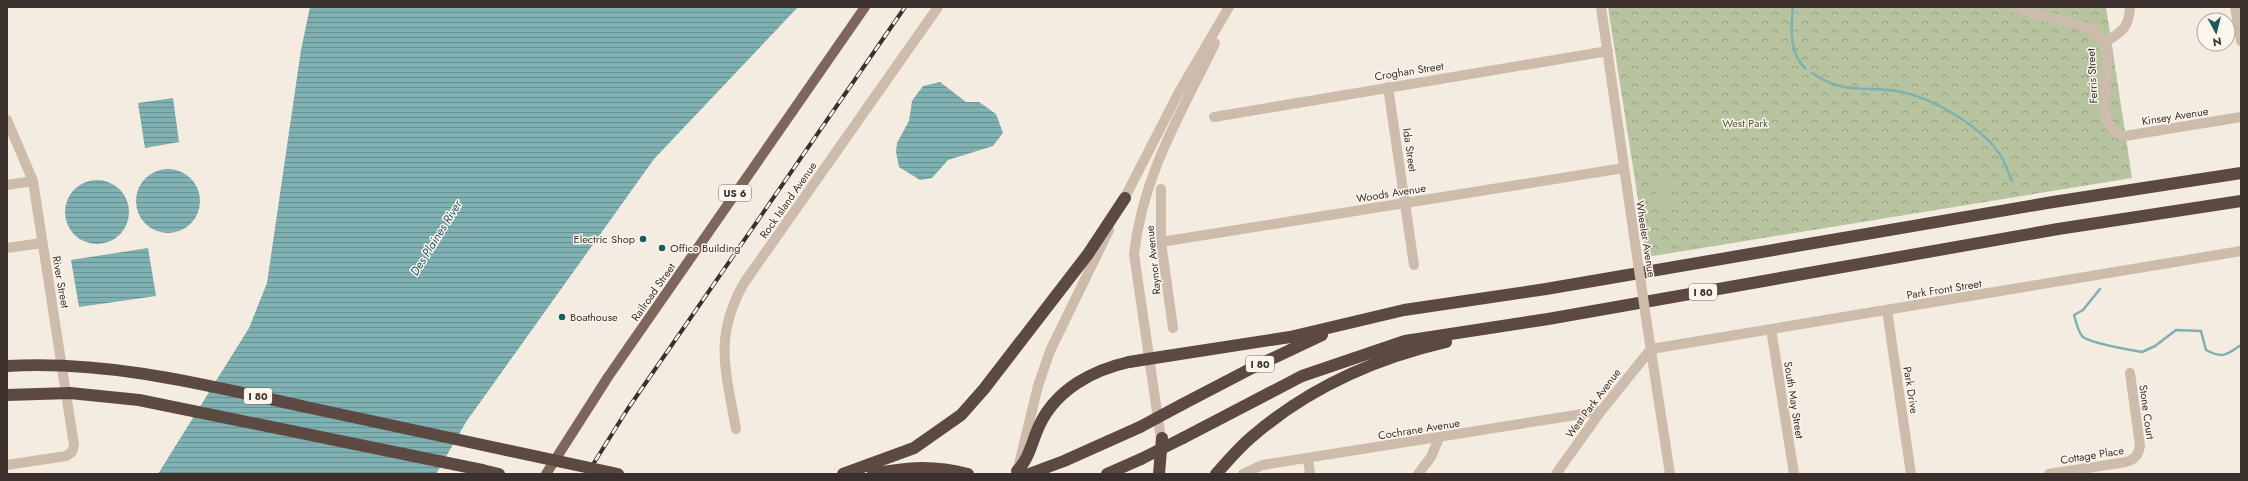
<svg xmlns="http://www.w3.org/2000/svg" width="2248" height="481" viewBox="0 0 2248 481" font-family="Jost,sans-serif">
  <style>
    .park { fill: url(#park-crowns) }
    .garden { fill: #b8c4a0 }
    .water { fill: url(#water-rules) }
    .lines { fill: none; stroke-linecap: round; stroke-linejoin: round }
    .stream { stroke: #7fb0b2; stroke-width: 2.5 }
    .minor { stroke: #cdbbac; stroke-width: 10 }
    .major { stroke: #7d675c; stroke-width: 10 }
    .highway { stroke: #5c4a42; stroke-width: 12 }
    .rail-casing { stroke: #3b302b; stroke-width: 4 }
    .rail { stroke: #fbf5ee; stroke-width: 2.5; stroke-dasharray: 8; stroke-linecap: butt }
    .minor-bridge { stroke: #cdbbac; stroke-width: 10 }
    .highway-bridge { stroke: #5c4a42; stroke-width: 12 }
    .poi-dot { fill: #1f5a5e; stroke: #fbf5ee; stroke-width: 1.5 }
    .labels { text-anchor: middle; stroke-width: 3; stroke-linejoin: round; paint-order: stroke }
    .shield { fill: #fbf5ee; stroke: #756b66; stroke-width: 1 }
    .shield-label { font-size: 10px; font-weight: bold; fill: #3b302b }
    .street-label { font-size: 11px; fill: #3b302b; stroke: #fbf5ee }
    .park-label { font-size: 11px; fill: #4a5a2e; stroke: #fbf5ee }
    .poi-label { font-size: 11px; fill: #3b302b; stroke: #fbf5ee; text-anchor: start }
    .water-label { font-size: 12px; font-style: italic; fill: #1f5a5e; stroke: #fbf5ee }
  </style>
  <defs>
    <pattern id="park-crowns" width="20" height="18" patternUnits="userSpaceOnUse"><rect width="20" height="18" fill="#b8c4a0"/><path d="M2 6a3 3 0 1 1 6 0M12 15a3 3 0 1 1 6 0" fill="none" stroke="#97a083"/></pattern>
    <pattern id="water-rules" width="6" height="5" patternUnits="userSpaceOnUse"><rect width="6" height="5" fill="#7fb0b2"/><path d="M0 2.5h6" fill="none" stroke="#699091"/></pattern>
  </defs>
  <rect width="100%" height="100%" fill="#f4ebe1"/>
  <!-- park -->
  <path class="park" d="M1608,7H2106L2132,178L1647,257Z"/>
  <!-- garden -->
  <path class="garden" d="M1667,182L1671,210L1658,211L1655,183Z"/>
  <!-- water -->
  <path class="water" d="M310,7H798L654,159L466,422L436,474H158L249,328L267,283L301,50Z
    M940,82L966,102H979L996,114L1003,133L993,146L948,160L932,178L920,180L899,167L896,152L897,143L909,121L912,101L923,86Z
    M173,98L179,142L145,148L138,103Z
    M136 201a32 32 0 1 1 64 0a32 32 0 1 1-64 0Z
    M65 212a32 32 0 1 1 64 0a32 32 0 1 1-64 0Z
    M148,248L156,296L79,307L71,260Z"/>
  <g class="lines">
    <!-- stream -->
    <path class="stream" d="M1793,7C1791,27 1789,54 1805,68
      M1812,73C1844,95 1863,86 1897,91C1932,97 1981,126 2001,156C2005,163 2008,173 2012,181
      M2100,289L2083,310L2074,315C2076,322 2078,331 2082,336C2087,343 2131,350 2142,352L2155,346L2176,330L2201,331L2206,350C2223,359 2226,355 2241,345"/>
    <!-- minor -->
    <path class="minor" d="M1601,7L1634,236
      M2014,7C2038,18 2069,19 2091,29C2095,31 2101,39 2103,42C2117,65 2087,127 2125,136L2241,117
      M2235,7L2241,41
      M2104,43C2121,32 2129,29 2130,7
      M1388,87L1414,265
      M1214,117L1608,51
      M7,120L33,181L74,445L72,452L66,456L7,465
      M7,185L33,181
      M1161,189V242L1173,328
      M1121,205L1179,92L1229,7
      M1161,242L1624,168
      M7,248L42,243
      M1887,310L1911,474
      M1771,329L1794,474
      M1648,331L1670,474
      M736,429C726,371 713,338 744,283L938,7
      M1162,446L1134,254C1143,174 1181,114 1215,43
      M1308,458L1310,474
      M1018,468L1038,386L1050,351L1109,230
      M1243,474L1262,465L1601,411
      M1418,474L1431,457L1439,438
      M1556,474L1601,411L1651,349L2241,251
      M2049,474L2126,462C2135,459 2138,456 2140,446L2130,373"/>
    <!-- major -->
    <path class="major" d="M546,474L608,377L865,7"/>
    <!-- highway -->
    <path class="highway" d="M1167,356L1290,337L1404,310L1546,289L2053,202L2241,173
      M1181,405L1252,368L1322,335
      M1183,438L1302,376L1405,341L1548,319L2058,229L2241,201
      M482,470L499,474
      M1017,471C1030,458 1032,440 1040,424C1057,389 1093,370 1129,362
      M843,474L914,448L961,415L984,389L1088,254L1125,198
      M873,474C908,467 933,465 968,474
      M1029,474L1064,461L1140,427
      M1107,474L1141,459
      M1159,474L1162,438
      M1216,474C1228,461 1240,446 1254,435C1309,388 1377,358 1446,342"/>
    <!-- rail casing -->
    <g class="rail-casing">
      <path id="rail" d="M587,474L627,410L905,7"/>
    </g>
    <!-- rail -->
    <use href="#rail" class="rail"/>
    <!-- minor-bridge -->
    <path class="minor-bridge" d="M1634,236L1648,331"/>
    <!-- highway-bridge -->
    <path class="highway-bridge" d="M1129,362L1167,356
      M7,366C109,360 207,385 306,407C410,429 514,452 618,474
      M7,395L70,393L139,400L482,470
      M1140,427L1181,405
      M1141,459L1183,438"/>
  </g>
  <!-- markers -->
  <g class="poi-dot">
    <circle cx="643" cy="239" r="4"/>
    <circle cx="662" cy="248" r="4"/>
    <circle cx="562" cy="317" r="4"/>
  </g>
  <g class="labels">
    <!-- shield labels -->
    <g class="shield">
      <rect x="719" y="185" width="32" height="16" rx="3"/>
      <rect x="1689" y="284" width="28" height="16" rx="3"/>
      <rect x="1246" y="356" width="28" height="16" rx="3"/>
      <rect x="244" y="388" width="28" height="16" rx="3"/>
    </g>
    <g class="shield-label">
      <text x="735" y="197">US 6</text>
      <text x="1703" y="296">I 80</text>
      <text x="1260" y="368">I 80</text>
      <text x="258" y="400">I 80</text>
    </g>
    <!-- street labels -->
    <g class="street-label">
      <text transform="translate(1409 71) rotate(-9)" y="4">Croghan Street</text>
      <text transform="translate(2092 76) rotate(-93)" y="4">Ferris Street</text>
      <text transform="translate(2175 116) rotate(-9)" y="4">Kinsey Avenue</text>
      <text transform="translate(1410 150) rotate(82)" y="4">Ida Street</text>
      <text transform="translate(1391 193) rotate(-9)" y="4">Woods Avenue</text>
      <text transform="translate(788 200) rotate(-55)" y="4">Rock Island Avenue</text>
      <text transform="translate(1646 239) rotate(81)" y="4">Wheeler Avenue</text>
      <text transform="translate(1153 260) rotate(-96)" y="4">Raynor Avenue</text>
      <text transform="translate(61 282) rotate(80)" y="4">River Street</text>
      <text transform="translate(1944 289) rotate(-9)" y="4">Park Front Street</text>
      <text transform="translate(653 292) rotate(-55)" y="4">Railroad Street</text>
      <text transform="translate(1911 390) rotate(81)" y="4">Park Drive</text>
      <text transform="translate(1794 400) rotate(81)" y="4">South May Street</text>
      <text transform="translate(1593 403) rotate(-53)" y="4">West Park Avenue</text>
      <text transform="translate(2147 412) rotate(82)" y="4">Stone Court</text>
      <text transform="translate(1419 429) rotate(-9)" y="4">Cochrane Avenue</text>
      <text transform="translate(2092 455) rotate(-9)" y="4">Cottage Place</text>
    </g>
    <!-- park labels -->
    <g class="park-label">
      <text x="1745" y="127">West Park</text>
    </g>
    <!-- poi labels -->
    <g class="poi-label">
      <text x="635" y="243" text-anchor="end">Electric Shop</text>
      <text x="670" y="252">Office Building</text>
      <text x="570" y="321">Boathouse</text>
    </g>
    <!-- water labels -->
    <g class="water-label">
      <text transform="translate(436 238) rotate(-58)" y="4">Des Plaines River</text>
    </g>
  </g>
  <!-- border -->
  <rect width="2248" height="481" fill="none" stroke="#3b302b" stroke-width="16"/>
  <!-- north arrow -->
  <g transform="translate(2216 32) rotate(173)"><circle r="19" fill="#fbf5ee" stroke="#aea6a0"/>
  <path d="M0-3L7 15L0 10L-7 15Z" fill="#1f5a5e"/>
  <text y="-6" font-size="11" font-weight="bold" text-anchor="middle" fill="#3b302b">N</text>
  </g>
</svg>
